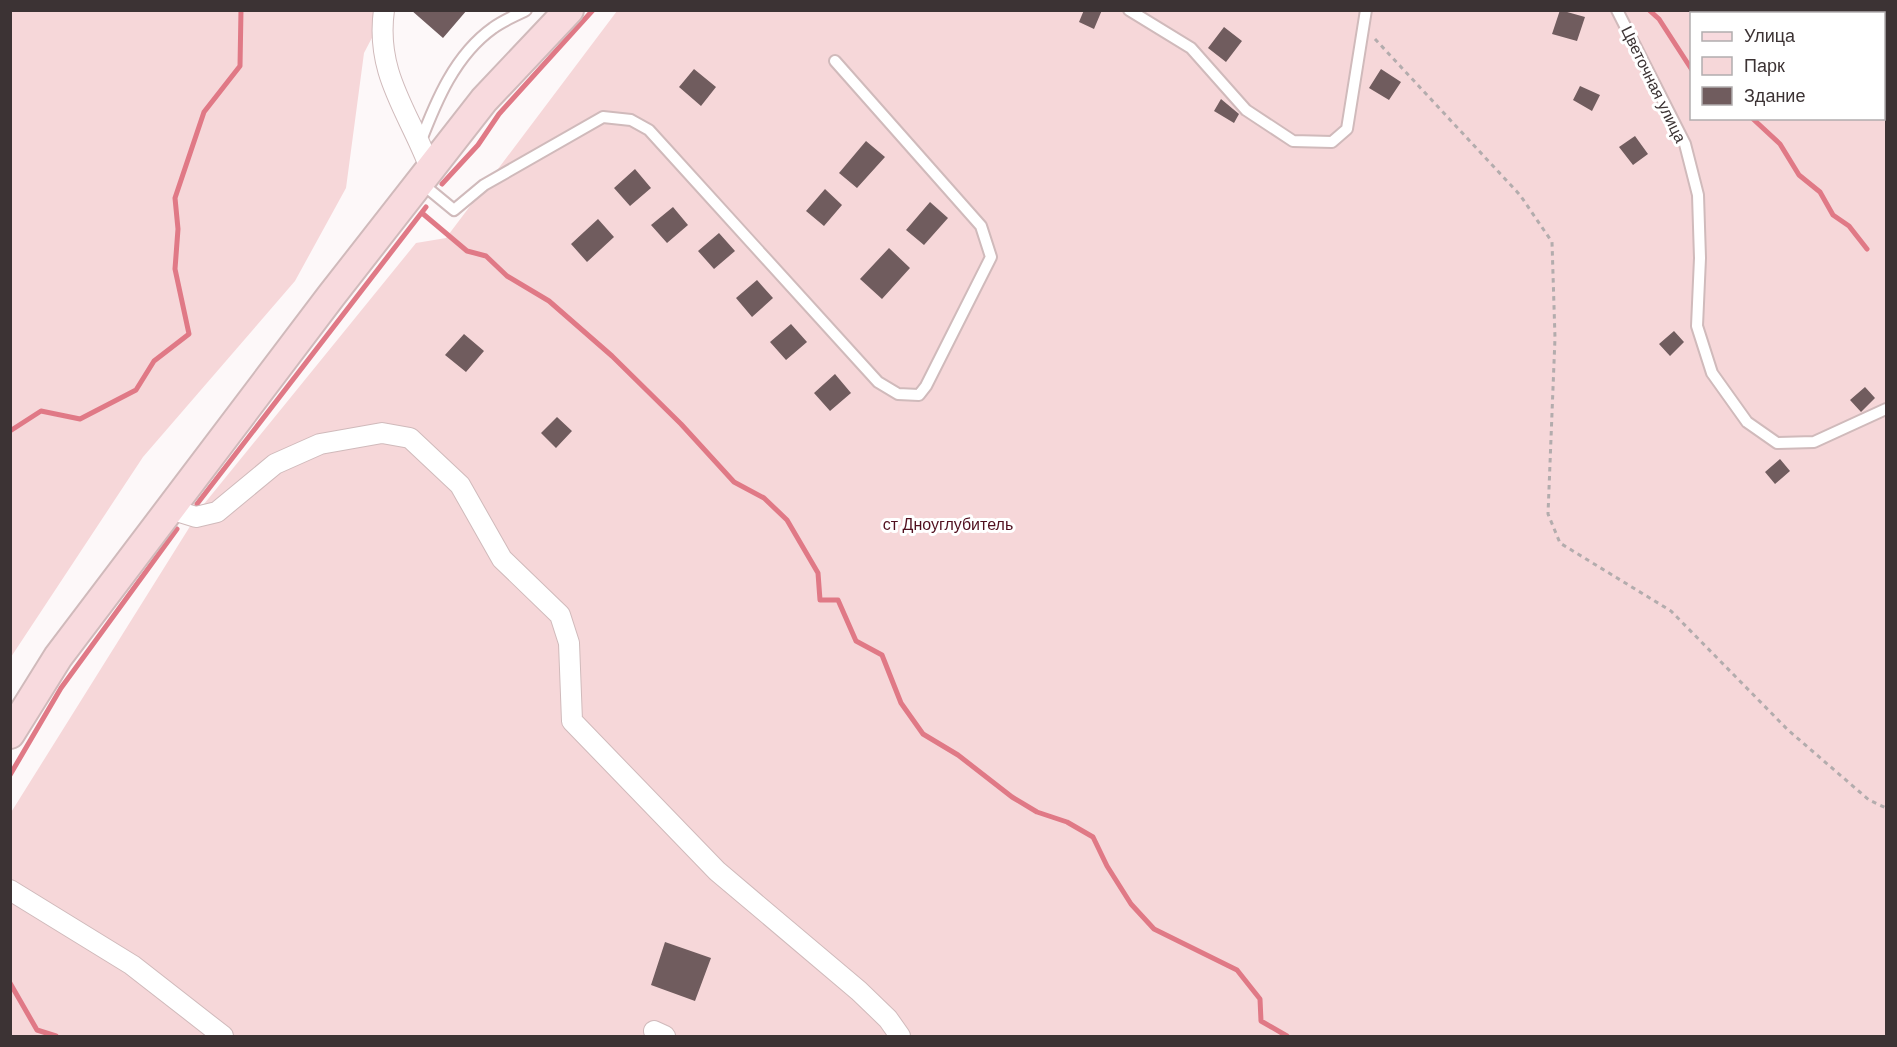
<svg xmlns="http://www.w3.org/2000/svg" width="1897" height="1047" viewBox="0 0 1897 1047" font-family="Helvetica,sans-serif">
  <style>
    .green { fill: #f6d7d9; fill-rule: evenodd }
    .lines { fill: none; stroke-linecap: round; stroke-linejoin: round }
    .stream { stroke: #e07986; stroke-width: 5 }
    .building { fill: #705c5e }
    .lane-casing { stroke: #d0babb; stroke-width: 14 }
    .street-casing { stroke: #d0babb; stroke-width: 22 }
    .secondary-casing { stroke: #d0babb; stroke-width: 32 }
    .path { stroke: #b3acad; stroke-width: 3; stroke-dasharray: 4.5 4.5; stroke-linecap: butt }
    .lane { stroke: #fff; stroke-width: 10 }
    .street { stroke: #fff; stroke-width: 20 }
    .secondary { stroke: #f8dade; stroke-width: 28 }
    .labels { text-anchor: middle; stroke-width: 6; stroke-linejoin: round; paint-order: stroke }
    .street-label { font-size: 16px; fill: #3c3334; stroke: #fff }
    .park-label { font-size: 16px; fill: #51101f; stroke: #fff }
  </style>
  <rect width="100%" height="100%" fill="#fdf8f9"/>
  <!-- green -->
  <path class="green" d="M11,11H386L364,53L346,188L295,281L143,457L11,657Z
    M617,11H1886V1036H11L10,814L204,504L416,243L446,238ZM1692,14H1884V118H1692Z"/>
  <g class="lines">
    <!-- stream -->
    <path class="stream" d="M1649,10L1659,19L1692,70
      M1752,118L1780,144L1799,175L1820,192L1833,215L1849,226L1867,249
      M442,184L478,145L499,114L593,10
      M422,213L467,251L486,256L507,276L549,301L612,356L681,424L734,482L764,498L787,520L818,573L820,600H838L856,641L882,655L901,703L923,734L958,755L1012,797L1037,812L1067,822L1093,837L1107,866L1131,904L1154,929L1237,970L1260,999L1261,1021L1287,1036
      M10,431L41,411L80,419L136,390L154,361L189,334L175,269L178,229L175,198L204,112L240,66L241,10
      M197,504L426,207
      M10,775L61,688L177,529
      M10,983L37,1030L56,1036"/>
  </g>
  <!-- building -->
  <path class="building" d="M411,10H467L443,38Z
    M1084,10H1102L1094,29L1079,22Z
    M1560,10L1585,17L1577,41L1552,34Z
    M1224,27L1242,41L1226,62L1208,48Z
    M694,69L716,87L701,106L679,87Z
    M1381,69L1401,82L1389,100L1369,88Z
    M1580,86L1600,95L1592,111L1573,100Z
    M1221,99L1239,114L1234,123L1214,111Z
    M1635,136L1648,154L1633,165L1619,147Z
    M866,141L885,157L857,188L839,173Z
    M635,169L651,188L630,206L614,188Z
    M825,189L842,205L824,226L806,211Z
    M930,202L948,218L924,245L906,230Z
    M673,207L688,225L667,243L651,225Z
    M598,219L614,237L587,262L571,244Z
    M719,233L735,251L714,269L698,251Z
    M889,248L910,268L882,299L860,279Z
    M757,280L773,298L752,317L736,298Z
    M791,324L807,342L786,360L770,342Z
    M1674,331L1684,342L1670,356L1659,344Z
    M464,334L484,351L466,372L445,355Z
    M835,374L851,393L830,411L814,393Z
    M1865,387L1875,398L1861,412L1850,400Z
    M557,417L572,431L556,448L541,433Z
    M1780,459L1790,471L1775,484L1765,472Z
    M665,942L711,958L695,1001L651,985Z"/>
  <g class="lines">
    <!-- lane casing -->
    <g class="lane-casing">
      <path id="lane" d="M1129,10L1191,48L1246,110L1293,141L1332,142L1347,129L1366,10
        M1617,10L1685,144L1698,195L1700,258L1697,326L1712,373L1747,422L1777,443L1814,442L1886,409
        M1784,10L1786,14
        M420,143C436,101 455,55 493,28C502,21 515,16 526,10
        M420,182L454,210L484,185L603,117L631,120L649,130L878,382L898,394L919,395L926,386L991,257L981,226L835,61"/>
    </g>
    <!-- street casing -->
    <g class="street-casing">
      <path id="street" d="M384,10C375,74 409,112 430,168
        M170,509L196,517L217,512L275,464L320,444L382,433L410,438L460,485L502,559L560,615L569,643L572,721L717,871L859,991L888,1019L900,1036
        M10,890L132,965L223,1036
        M654,1031L665,1036"/>
    </g>
    <!-- secondary casing -->
    <g class="secondary-casing">
      <path id="secondary" d="M10,734L58,657L331,296L484,100L569,10"/>
    </g>
    <!-- path -->
    <path class="path" d="M1375,39L1520,195L1552,242L1555,338L1548,514L1560,543L1671,611L1788,730L1869,800L1886,808"/>
    <!-- lane -->
    <use href="#lane" class="lane"/>
    <!-- street -->
    <use href="#street" class="street"/>
    <!-- secondary -->
    <use href="#secondary" class="secondary"/>
  </g>
  <g class="labels">
    <!-- street labels -->
    <g class="street-label">
      <text transform="translate(1654 84) rotate(64)" y="6">Цветочная улица</text>
    </g>
    <!-- park labels -->
    <g class="park-label">
      <text x="948" y="530">ст Дноуглубитель</text>
    </g>
  </g>
  <!-- border -->
  <rect width="1897" height="1047" fill="none" stroke="#3c3334" stroke-width="24"/>
  <!-- legend -->
  <rect x="1690" y="12" width="195" height="108" fill="#ffffff" stroke="#b1adae" stroke-width="1.5"/>
  <rect x="1702" y="32" width="30" height="9" fill="#f8dade" stroke="#b1adae" stroke-width="1.5"/>
  <text x="1744" y="42" font-size="18" fill="#3c3334">Улица</text>
  <rect x="1702" y="57" width="30" height="18" fill="#f6d7d9" stroke="#b1adae" stroke-width="1.5"/>
  <text x="1744" y="72" font-size="18" fill="#3c3334">Парк</text>
  <rect x="1702" y="87" width="30" height="18" fill="#705c5e" stroke="#b1adae" stroke-width="1.5"/>
  <text x="1744" y="102" font-size="18" fill="#3c3334">Здание</text>
</svg>
